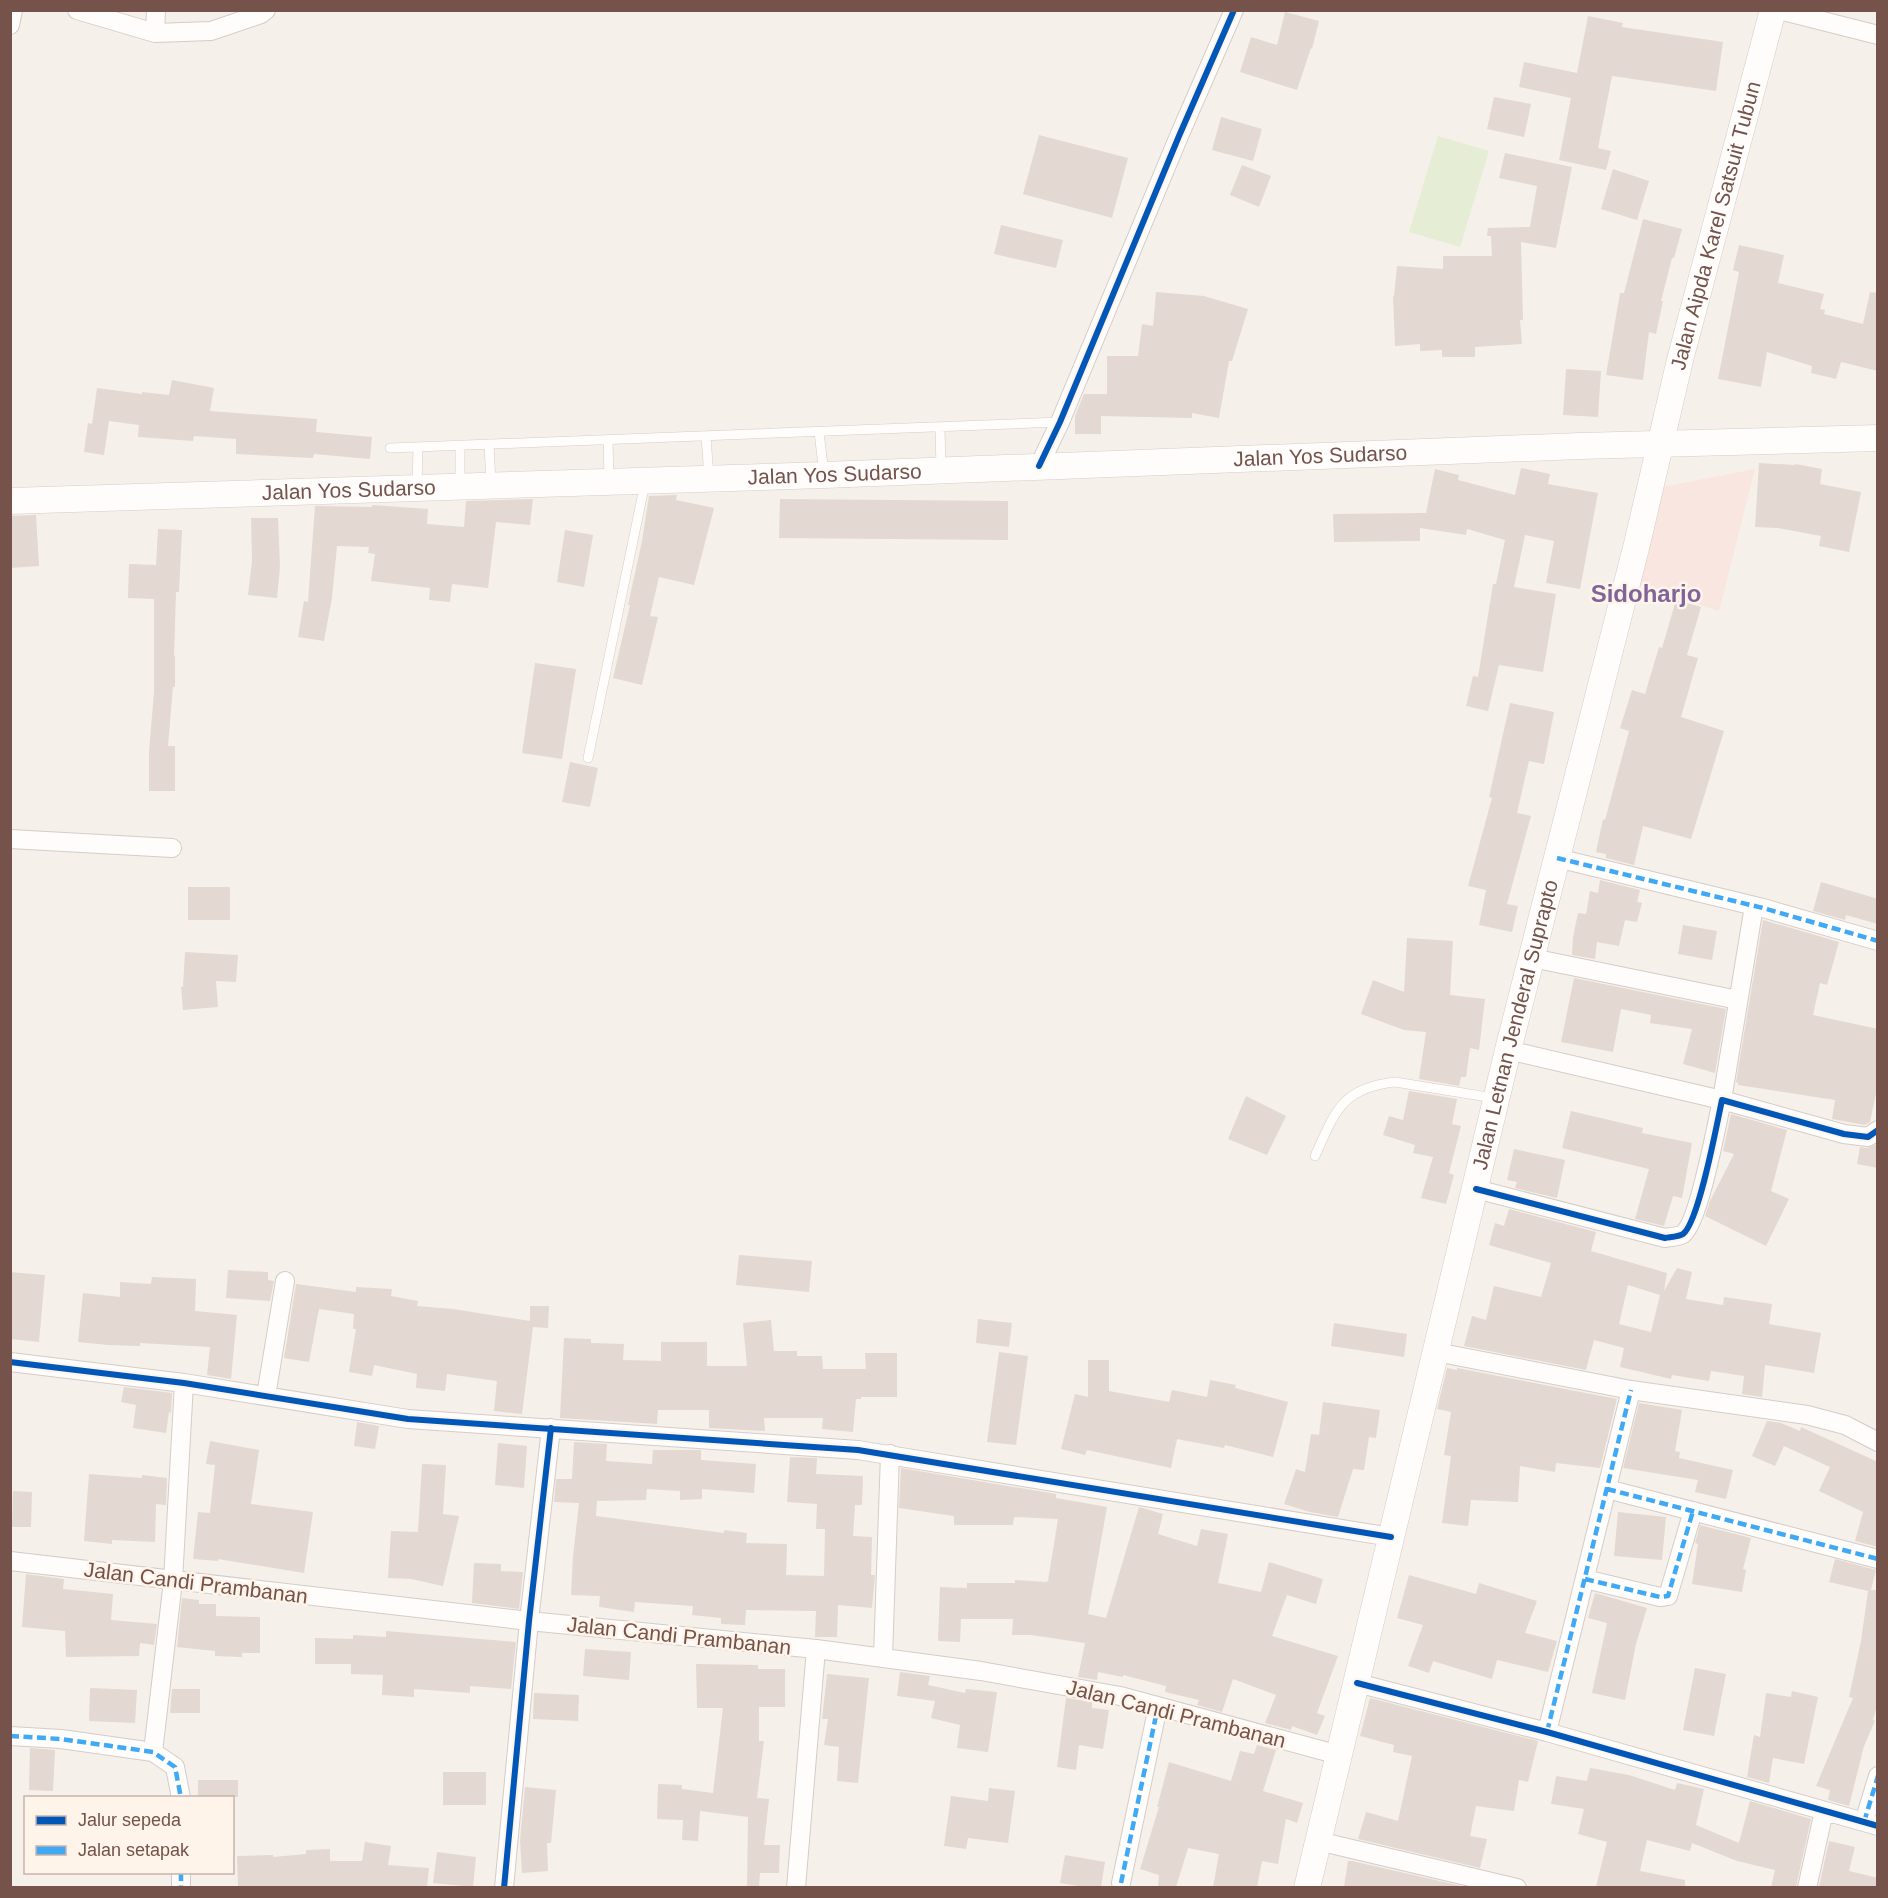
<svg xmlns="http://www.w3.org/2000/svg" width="1888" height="1898" viewBox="0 0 1888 1898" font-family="Arial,sans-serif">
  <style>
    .commercial { fill: #f9e6e0 }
    .grass { fill: #e6edd5 }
    .building { fill: #e3d8d2; fill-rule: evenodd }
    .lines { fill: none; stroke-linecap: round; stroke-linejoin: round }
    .lane-casing { stroke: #d5ccc7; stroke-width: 10 }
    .street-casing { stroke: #d5ccc7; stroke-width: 20 }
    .secondary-casing { stroke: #d6cbc6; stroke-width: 27 }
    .lane { stroke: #fefdfc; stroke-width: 9 }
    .street { stroke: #fefdfc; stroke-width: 18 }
    .secondary { stroke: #fefdfc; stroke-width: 26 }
    .quiet { stroke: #3fa9f5; stroke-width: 4.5; stroke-dasharray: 9 4.5; stroke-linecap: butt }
    .cycleway-casing { stroke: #fff4ea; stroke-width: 10 }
    .cycleway { stroke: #0057b8; stroke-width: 6 }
    .labels { text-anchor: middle; stroke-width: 5; stroke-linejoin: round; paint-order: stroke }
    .street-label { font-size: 21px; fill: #75534a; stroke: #fff4ea }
    .quarter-label { font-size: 24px; font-weight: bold; fill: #806598; stroke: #fff4ea }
  </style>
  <rect width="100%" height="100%" fill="#f6f0ea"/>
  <!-- commercial -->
  <path class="commercial" d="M1755,469L1719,611L1640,585L1663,487Z"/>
  <!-- grass -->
  <path class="grass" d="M1438,136L1489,151L1460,247L1409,232Z"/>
  <!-- building -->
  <path class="building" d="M1285,12L1319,21L1312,49L1311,48L1297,90L1240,72L1251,37L1277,45Z
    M1588,16L1623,23L1622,27L1723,42L1716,91L1612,76L1598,148L1611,151L1606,170L1559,160L1571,98L1519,87L1524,62L1577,73Z
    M1494,97L1531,104L1524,137L1487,129Z
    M1221,117L1262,129L1253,161L1212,150Z
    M1039,135L1128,158L1112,218L1023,194Z
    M1505,153L1572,167L1556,248L1521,242L1523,320H1520L1522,344L1475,347V357H1442V350L1420,351V344L1395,346L1393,296H1394L1397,266L1443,269V256H1492L1491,236H1487L1488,228L1530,227L1537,186L1499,178Z
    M1242,165L1271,176L1259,207L1230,195Z
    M1613,169L1649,181L1637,220L1601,209Z
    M1643,219L1682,229L1674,258H1672L1661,301H1663L1656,334L1649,332L1643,380L1606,375L1620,293H1624Z
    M1001,225L1063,240L1056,268L994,254Z
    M1739,245L1784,255L1778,283L1824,294L1820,309L1825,310L1824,314L1863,324L1870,292L1878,293V371L1841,362L1836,379L1811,373L1812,366L1767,352L1761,387L1718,379L1739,272L1733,270Z
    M1156,292L1204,296L1248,309L1232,361H1229L1219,418L1192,413V418L1101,416V434H1075V416L1084,394H1107V356H1138L1142,324L1153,326Z
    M1566,369L1601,371L1598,417L1563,415Z
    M172,380L214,388L210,411L317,419L316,432L372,437L370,459L314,454L313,458L236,454V439L194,436L193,441L138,437L139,425L109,421L104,455L84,452L88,423L92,424L97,388L142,394V392L169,395Z
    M1759,463L1795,465V464L1822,469L1820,484L1861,492L1849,552L1819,546L1821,536L1778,528L1755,527Z
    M1521,468L1550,474L1548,484L1598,493L1580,589L1546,583L1554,541L1525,535L1514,587L1556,594L1543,672L1499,665L1488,711L1466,706L1473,676L1478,677L1493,584H1496L1505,540L1467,529L1466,535L1420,528V541L1334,542L1333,514L1426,513L1435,469L1459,475L1458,480L1515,495Z
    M677,495L676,500L714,508L694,585L659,577L650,616L658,617L642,685L613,678L630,605H628L642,541L649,496Z
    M533,499L530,525L496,522L488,588L452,584L450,602L429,600L430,588L371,581L375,554L368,553L369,547L337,546L332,598L324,641L298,637L304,601L308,602L315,506L372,507V505L428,509L427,524L464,527L466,501Z
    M780,499L1008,501V540L779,538Z
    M36,515L39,566L10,568V516Z
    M251,518H278L280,567L277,598L248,595L252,561Z
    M158,529L182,530L179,592H176L174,656H175V687H173L168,746H175V791H149V752L154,692V599L128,598L129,564L156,565Z
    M565,530L593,535L584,587L557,582Z
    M1676,600L1701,607L1687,655L1698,658L1681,717L1724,731L1691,839L1643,826L1634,865L1606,858V854L1596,852L1603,819L1605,820L1629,731L1620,728L1632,690L1645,694L1659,647L1662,648Z
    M535,663L576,669L562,759L522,753Z
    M1510,703L1554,712L1544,764L1529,761L1517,813L1531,816L1507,904L1518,906L1512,932L1479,925L1486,890L1468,886L1492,798L1489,797Z
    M570,762L598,768L590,807L562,802Z
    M1600,880L1640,890L1637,902L1642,903L1637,922L1625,920L1619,946L1597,942L1595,959L1572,955L1573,937L1578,913L1586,914L1590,891L1598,893Z
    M1821,882L1878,899V924L1846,915L1845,920L1813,911Z
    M188,887H230V920H188Z
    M1763,920L1839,942L1827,985L1820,983L1813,1015L1878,1029V1084L1870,1122L1865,1125L1832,1119L1835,1100L1738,1085V1083L1736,1082Z
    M1683,925L1717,931L1712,960L1678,954Z
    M1407,938L1453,941L1450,995L1485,999L1479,1050L1470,1048L1466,1077H1461L1459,1086L1419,1079L1426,1032L1404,1030L1361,1014L1373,980L1404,992Z
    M185,952L238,955L236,982L216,981L218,1007L183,1010L181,987H183Z
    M1574,978L1726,1009L1715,1073L1683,1064L1692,1029L1650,1023L1651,1015L1621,1009L1613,1052L1561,1042Z
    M1409,1091L1457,1099L1452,1124L1461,1126L1449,1173L1454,1175L1446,1204L1421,1198L1433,1157L1413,1153L1415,1145L1383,1135L1389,1116L1403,1120Z
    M1246,1096L1286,1116L1267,1155L1228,1139Z
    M1571,1111L1643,1128L1642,1133L1692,1143L1682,1198L1673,1196L1664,1226L1635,1219L1649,1169L1562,1148Z
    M1731,1114L1787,1130L1771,1191L1789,1199L1766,1246L1705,1216L1710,1201L1734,1154L1723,1151Z
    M1878,1144V1168L1857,1164L1860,1147L1867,1148Z
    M1514,1149L1565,1160L1557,1198L1515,1188L1517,1182L1507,1180Z
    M1509,1209L1596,1232L1591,1251L1667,1273L1664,1291L1677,1268L1692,1272L1686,1299L1723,1305L1724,1297L1772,1304L1769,1324L1821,1333L1814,1373L1765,1365L1762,1397L1742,1394L1744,1376L1711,1371L1709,1381L1672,1375L1671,1379L1620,1367L1624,1348L1594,1340L1586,1370L1464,1346L1472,1316L1486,1320L1494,1286L1541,1297L1551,1263L1489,1245L1495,1223L1504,1226ZM1628,1285L1660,1295L1651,1332L1619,1324Z
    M739,1255L812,1261L809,1292L736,1285Z
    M228,1270L268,1272V1280L274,1281L270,1301L226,1298Z
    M10,1272L45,1275L39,1342L10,1339Z
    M152,1277L196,1279L195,1311L237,1315L231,1379L207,1375L210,1347L140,1343V1346L108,1345L78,1342L83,1293L120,1297V1282L151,1284Z
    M296,1284L356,1292V1287L392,1289L391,1296L418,1301L417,1306L453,1309L530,1321V1306H549L548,1328L533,1327L522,1414L494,1411L497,1381L447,1374L445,1391L416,1388L417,1374L374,1365L372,1376L349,1372L356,1329H353L354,1314L319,1309L309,1362L284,1358Z
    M978,1319L1012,1323L1009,1347L976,1343Z
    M771,1320L774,1351H797V1356H822L823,1369H866L865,1353H897V1397H861V1399H856L853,1432L822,1429L823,1418H764L765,1431L709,1428V1410H658L657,1424L560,1418L564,1338L591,1339V1343L624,1344L623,1360L661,1361V1342H707V1366H747L743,1323Z
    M1334,1323L1407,1334L1404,1357L1331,1346Z
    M999,1352L1028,1356L1016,1445L987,1442Z
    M1088,1360H1109V1391L1169,1402L1172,1390L1207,1397L1210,1380L1236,1385L1235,1388L1288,1402L1273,1457L1225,1445L1224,1448L1177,1439L1171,1468L1087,1450L1085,1455L1061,1449L1075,1394L1088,1397Z
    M1447,1368L1457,1370V1368L1617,1399L1600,1468L1556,1463L1555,1472L1520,1466L1518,1502L1471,1500L1468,1526L1442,1523L1451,1456L1444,1455L1451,1412L1437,1409Z
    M124,1387L172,1393L171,1413L169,1412L166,1433L133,1428L136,1405L121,1402Z
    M1323,1402L1380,1410L1376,1438L1369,1437L1364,1470L1353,1469L1338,1517L1310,1512L1284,1504L1296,1469L1305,1472L1311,1434L1319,1435Z
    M1639,1403L1682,1410L1675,1451L1680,1452L1679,1458L1733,1470L1726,1499L1695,1492L1698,1480L1623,1468Z
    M1767,1421L1781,1423L1800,1431L1801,1427L1878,1462V1547L1855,1541L1863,1512L1819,1491L1830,1467L1784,1446L1775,1466L1752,1456Z
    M357,1422L379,1426L375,1449L354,1446Z
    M210,1441L259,1450L251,1504L313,1512L304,1573L218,1559V1561L193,1559L198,1512L210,1513L215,1465L206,1464Z
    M574,1442L607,1444L606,1461L652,1464L653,1450H701V1460L756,1464L754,1493L702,1489V1499L680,1500V1491L647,1489L646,1500L597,1501L596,1516L724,1533V1530L747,1533L746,1543L787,1544L786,1575L824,1576L825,1529H816L817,1504L787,1502L790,1457L817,1458L816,1474L863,1476L862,1505H855L853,1536L872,1537L871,1575H875L872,1608L838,1605L837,1637H815L816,1611L746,1610L745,1625L721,1624V1618L692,1615L693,1606L635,1602L634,1612L599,1607L600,1596L571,1595L573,1556L579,1503L554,1502L556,1479H572Z
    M498,1443L527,1446L524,1488L495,1485Z
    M422,1464L446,1465L443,1514L459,1516L443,1586L411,1579L388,1578L391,1531L418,1532Z
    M901,1468L1056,1494V1498L1107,1507L1088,1614L1106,1618L1139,1507L1163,1514L1158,1534L1197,1546L1201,1529L1228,1534L1218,1583L1261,1592L1269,1562L1323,1579L1316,1604L1287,1595L1272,1636L1338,1656L1317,1713L1325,1716L1317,1735L1292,1726L1291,1730L1265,1723L1276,1695L1233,1679L1222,1712L1197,1705L1199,1700L1165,1692L1166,1686L1123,1675V1677L1098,1672L1097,1680L1078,1677L1085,1643L1031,1635H1012L1013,1619H961L960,1642L938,1641L940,1587L967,1588V1583H1015V1580L1046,1582L1048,1581L1058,1519L1014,1517L1013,1525H954V1516L899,1508Z
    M89,1474L142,1478V1475L167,1478L166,1505L156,1504L155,1542L112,1540V1544L84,1541Z
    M13,1491L32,1492L31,1527H12Z
    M1618,1512L1666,1517L1662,1560L1614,1556Z
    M1700,1525L1751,1538L1743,1569L1746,1570L1742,1592L1692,1584L1698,1544L1695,1543Z
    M1835,1559L1876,1570L1871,1590H1878V1702L1873,1720L1875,1721L1864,1746L1849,1806L1828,1800L1830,1790L1816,1786L1853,1698L1849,1697L1861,1641L1868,1591L1829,1582Z
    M474,1563L501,1564V1571L523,1572L519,1609L472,1603Z
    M26,1574L64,1579L63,1589L113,1594L111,1620L157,1624L154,1645L140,1643L139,1656L66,1657L65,1631L22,1627Z
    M1409,1575L1476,1594L1479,1583L1537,1601L1525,1633L1557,1641L1548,1672L1497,1660L1492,1679L1433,1661L1429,1673L1408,1666L1423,1625L1397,1618Z
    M1595,1593L1647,1608L1636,1644L1625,1700L1592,1693L1607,1623L1588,1618Z
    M182,1598L199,1600V1604H216V1616L260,1617V1653H242V1657L215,1656V1651L177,1647Z
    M386,1631L516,1642L511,1689L470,1686V1693L414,1689V1697L382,1695L383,1675L351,1674V1664H315V1638L353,1639V1635L386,1637Z
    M585,1649L631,1652L629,1680L583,1676Z
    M696,1664L758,1665V1669H785V1707H759V1741H764L757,1798L769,1799L764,1845H780L779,1873H760L759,1887H747L748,1817L700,1811L698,1841L682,1840L683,1820L657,1819L658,1784L682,1785V1789L713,1793L723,1708H697Z
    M1695,1668L1726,1674L1714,1736L1683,1730Z
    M900,1672L930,1676L928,1685L965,1693L966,1689L997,1692L988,1752L957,1748L960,1725L931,1718L935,1701L897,1696Z
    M827,1674L869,1678L858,1783L837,1781L839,1747L824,1745L828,1719H822Z
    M90,1688L137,1690L135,1723L89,1721Z
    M172,1689H200V1713H170Z
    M1792,1691L1818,1697L1804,1764L1773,1758L1769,1783L1747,1777L1754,1735L1760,1737L1766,1693L1791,1697Z
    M534,1693L579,1695L578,1721L533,1719Z
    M1066,1698L1092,1702V1708L1109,1710L1103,1749L1079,1745L1076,1770L1057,1767Z
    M1370,1698L1538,1741L1528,1782L1519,1780L1514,1811L1476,1806L1470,1836L1487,1839L1480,1868L1358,1839L1366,1812L1398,1821L1412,1756L1393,1752L1394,1745L1360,1736Z
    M1257,1745L1276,1750L1263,1791L1303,1803L1297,1823L1286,1819L1278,1864L1262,1861L1257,1887H1213L1219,1854L1188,1848L1176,1887H1158L1159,1875L1140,1869L1159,1807H1157L1169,1762L1231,1781L1240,1751L1254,1754Z
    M30,1748L55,1750L53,1791L29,1790Z
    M1590,1768L1629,1775L1675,1790L1677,1783L1704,1789L1696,1825L1739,1843L1750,1801L1811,1819L1796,1887H1771L1775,1870L1737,1861L1692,1843L1690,1851L1647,1840L1640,1871L1685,1880V1887H1596L1607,1842L1578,1834L1584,1809L1551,1804L1556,1776L1587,1781Z
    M443,1772H486V1805H443Z
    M198,1780H238V1797H198Z
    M525,1787L556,1790L551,1843H547L548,1871L522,1873L520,1840Z
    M989,1788L1015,1791L1008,1843L968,1838L966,1849L944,1846L951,1796L988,1801Z
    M1829,1841L1855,1847L1849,1871L1878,1878V1887H1819Z
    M365,1842L391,1846L388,1865L429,1868L427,1887L238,1886L237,1856L273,1855V1857L306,1854V1850L330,1849V1861H362Z
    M437,1852L476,1857L473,1887L433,1883Z
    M1065,1855L1105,1862L1101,1887H1084L1060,1883Z
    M1348,1861H1352L1466,1887H1344Z"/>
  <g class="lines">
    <!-- lane casing -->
    <g class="lane-casing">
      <path id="lane" d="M940,427L941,469
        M819,432L824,474
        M706,436L709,478
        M608,440L609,479
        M489,444L491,484
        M460,445V485
        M390,448L1060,422
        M417,486L418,447
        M588,758L645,483
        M1315,1156C1335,1112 1341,1088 1395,1082L1494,1098"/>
    </g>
    <!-- street casing -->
    <g class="street-casing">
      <path id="street" d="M77,10L155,33L211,31L261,14L266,10
        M1779,10L1878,35
        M10,25L13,10
        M155,33L156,10
        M1039,466L1060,422L1179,136L1234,10
        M10,839L172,848
        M1557,858L1763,908L1878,941
        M1532,958L1738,1000
        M1508,1050L1722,1100L1754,906
        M1476,1189L1665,1238C1670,1237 1678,1237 1683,1234C1699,1222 1717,1123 1722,1100L1844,1134L1868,1137L1878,1130
        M1436,1352L1631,1390L1807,1415L1845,1425L1878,1442
        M10,1362L184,1383L408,1419L858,1450L1391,1537
        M266,1396L285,1281
        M1607,1489L1878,1559
        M10,1561L529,1621L816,1649L981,1671L1120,1696L1339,1755
        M1585,1579L1660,1597L1668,1596L1693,1511
        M883,1657L890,1454
        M1357,1683L1547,1732L1878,1826
        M1547,1732L1631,1390
        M10,1736L61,1739L153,1752L175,1767L181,1798
        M153,1752L173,1581L184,1383
        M1864,1822L1878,1776
        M1318,1841L1517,1888
        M181,1872V1888
        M1121,1883L1158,1706
        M504,1888L529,1621L551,1428
        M796,1888L816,1649
        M1807,1888L1824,1811"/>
    </g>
    <!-- secondary casing -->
    <g class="secondary-casing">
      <g id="secondary">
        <path id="s1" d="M10,501L824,475L1580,446L1878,438"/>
        <path id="s2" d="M1307,1888L1508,1050L1637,544L1680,360L1773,10"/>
      </g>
    </g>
    <!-- lane -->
    <use href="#lane" class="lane"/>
    <!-- street -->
    <use href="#street" class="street"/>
    <!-- secondary -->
    <use href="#secondary" class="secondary"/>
    <!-- quiet -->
    <path class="quiet" d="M1557,858L1763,908L1878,941
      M1607,1489L1878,1559
      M1585,1579L1660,1597L1668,1596L1693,1511
      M1547,1732L1631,1390
      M10,1736L61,1739L153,1752L175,1767L181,1798
      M1864,1822L1878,1776
      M181,1872V1888
      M1121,1883L1158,1706"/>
    <!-- cycleway casing -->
    <g class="cycleway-casing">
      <path id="cycleway" d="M1039,466L1060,422L1179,136L1234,10
        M1476,1189L1665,1238C1670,1237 1678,1237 1683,1234C1699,1222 1717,1123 1722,1100L1844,1134L1868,1137L1878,1130
        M10,1362L184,1383L408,1419L858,1450L1391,1537
        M1357,1683L1547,1732L1878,1826
        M504,1888L529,1621L551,1428"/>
    </g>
    <!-- cycleway -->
    <use href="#cycleway" class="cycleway"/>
  </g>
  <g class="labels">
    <!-- street labels -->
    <g class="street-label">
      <text dy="7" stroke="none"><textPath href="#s2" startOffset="1712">Jalan Aipda Karel Satsuit Tubun</textPath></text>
      <text dy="7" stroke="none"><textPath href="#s1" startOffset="1311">Jalan Yos Sudarso</textPath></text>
      <text dy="7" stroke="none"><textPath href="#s1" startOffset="825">Jalan Yos Sudarso</textPath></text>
      <text dy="7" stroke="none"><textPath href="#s1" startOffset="339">Jalan Yos Sudarso</textPath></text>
      <text dy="7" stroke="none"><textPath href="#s2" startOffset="888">Jalan Letnan Jenderal Suprapto</textPath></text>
      <text transform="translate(196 1583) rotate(7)" y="7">Jalan Candi Prambanan</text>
      <text transform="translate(679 1636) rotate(6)" y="7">Jalan Candi Prambanan</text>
      <text transform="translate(1176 1714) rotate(14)" y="7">Jalan Candi Prambanan</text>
    </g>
    <!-- quarter labels -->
    <g class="quarter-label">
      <text x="1646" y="602">Sidoharjo</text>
    </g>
  </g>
  <!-- border -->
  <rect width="1888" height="1898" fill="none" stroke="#75534a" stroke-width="24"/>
  <!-- legend -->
  <rect x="24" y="1796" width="210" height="78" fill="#fff4ea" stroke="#c8b4aa" stroke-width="1.5"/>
  <rect x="36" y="1816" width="30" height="9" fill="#0057b8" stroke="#c8b4aa" stroke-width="1.5"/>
  <text x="78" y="1826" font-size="18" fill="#75534a">Jalur sepeda</text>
  <rect x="36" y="1846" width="30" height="9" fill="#3fa9f5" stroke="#c8b4aa" stroke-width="1.5"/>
  <text x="78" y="1856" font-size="18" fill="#75534a">Jalan setapak</text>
</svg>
